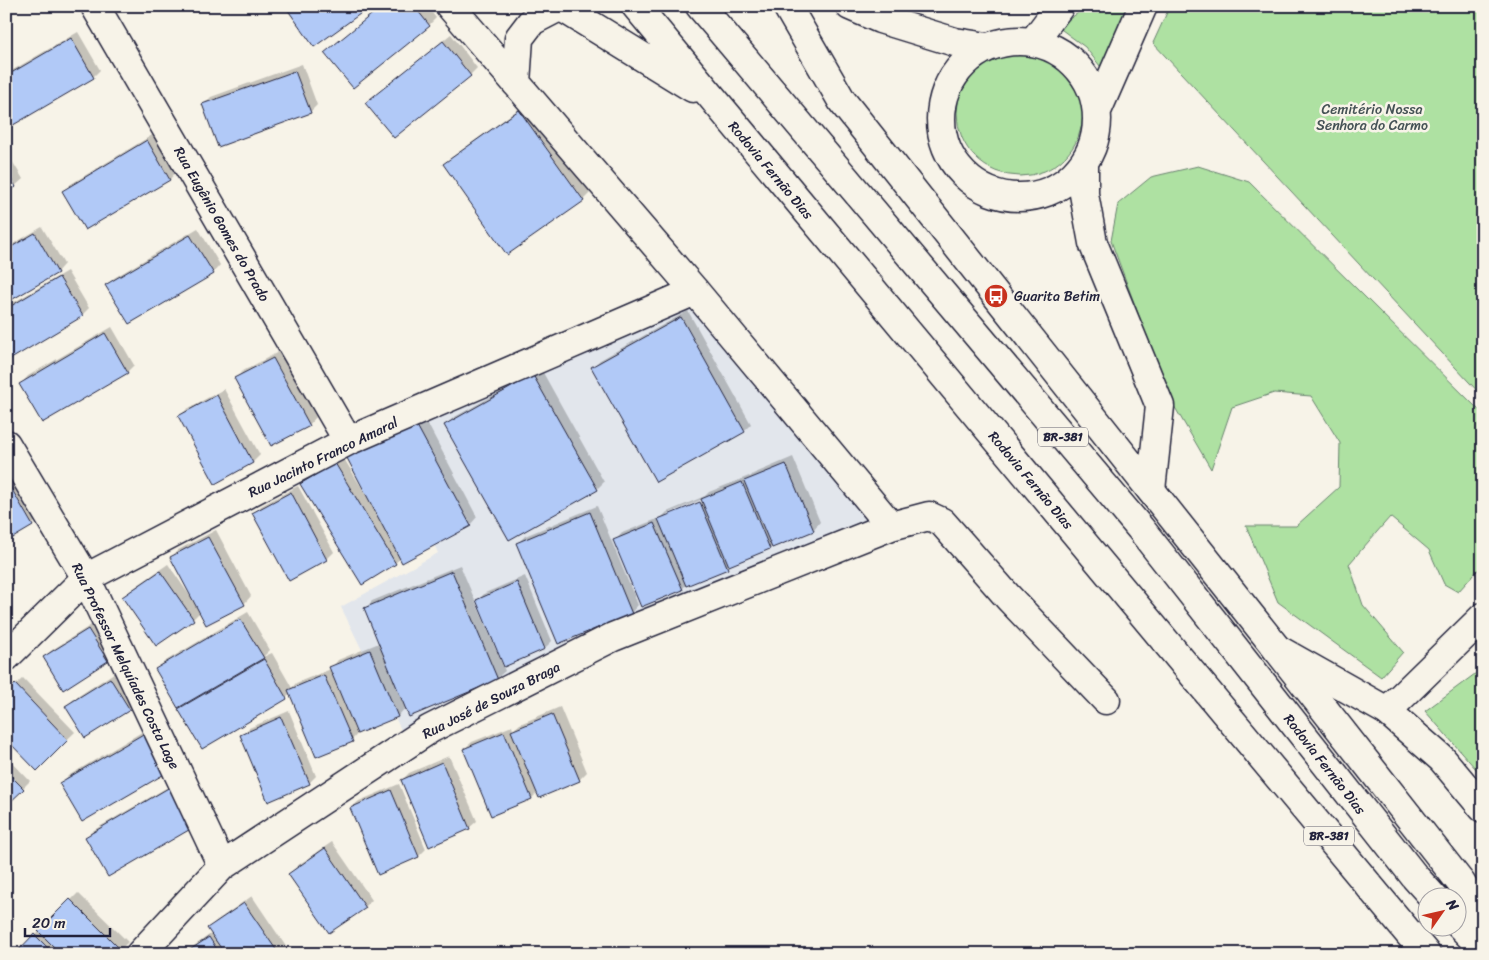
<svg xmlns="http://www.w3.org/2000/svg" width="1489" height="960" viewBox="0 0 1489 960" font-family="Sriracha,sans-serif">
  <style>
    .built { fill: #e2e6ec }
    .green { fill: #aee1a2; stroke: #68826e }
    .shadow { fill: #0003; fill-rule: evenodd }
    .building { fill: #b1c9f7; stroke: #22223b }
    .lines { fill: none; stroke-linecap: round; stroke-linejoin: round }
    .minor-casing { stroke: #22223b; stroke-width: 31 }
    .tertiary-casing { stroke: #22223b; stroke-width: 31 }
    .secondary-casing { stroke: #22223b; stroke-width: 31 }
    .primary-casing { stroke: #22223b; stroke-width: 31 }
    .motorway-casing { stroke: #22223b; stroke-width: 31 }
    .minor { stroke: #f7f3e8; stroke-width: 28 }
    .tertiary { stroke: #f7f3e8; stroke-width: 28 }
    .secondary { stroke: #f7f3e8; stroke-width: 28 }
    .primary { stroke: #f7f3e8; stroke-width: 28 }
    .motorway { stroke: #f7f3e8; stroke-width: 28 }
    .labels { text-anchor: middle; stroke-width: 5; stroke-linejoin: round; paint-order: stroke }
    .shield { fill: #f7f3e8; stroke: #62616f; stroke-width: 1 }
    .shield-label { font-size: 12px; font-weight: bold; fill: #22223b }
    .park-label { font-size: 14px; fill: #455255; stroke: #f7f3e8 }
    .street-label { font-size: 14px; fill: #22223b; stroke: #f7f3e8 }
    .poi-label { font-size: 14px; fill: #22223b; stroke: #f7f3e8; text-anchor: start }
  </style>
  <rect width="100%" height="100%" fill="#f7f3e8"/>
  <filter id="ink" filterUnits="userSpaceOnUse"><feTurbulence type="fractalNoise" baseFrequency=".02" numOctaves="2"/><feDisplacementMap in="SourceGraphic" scale="10" xChannelSelector="R" yChannelSelector="G"/><feConvolveMatrix kernelMatrix="1 2 1 2 8 2 1 2 1" color-interpolation-filters="sRGB"/></filter>
  <g filter="url(#ink)">
    <!-- built -->
    <path class="built" d="M695,291L891,526L408,744L341,607L438,553L380,427Z"/>
    <!-- green -->
    <path class="green" d="M1088,6H1139L1108,76L1085,47L1058,27Z
      M1170,6H1483V397L1153,43Z
      M957 113a63 63 0 1 1 126 0a63 63 0 1 1-126 0Z
      M1198,166L1249,182L1483,414V564L1458,592L1444,584L1429,550L1390,517L1349,564L1363,605L1403,652L1381,677L1278,602L1246,526H1296L1339,487L1340,443L1311,396L1274,393L1232,407L1211,469L1170,399L1111,241L1118,204L1151,177Z
      M1483,668V777L1425,711Z"/>
    <!-- shadow -->
    <path class="shadow" d="M382,6H427L436,18L429,25L326,53Z
      M78,32L100,70L93,77L6,122V74Z
      M451,34L477,68L470,75L374,96Z
      M302,64L317,105L310,112L203,105L211,97Z
      M527,103L590,193L583,200L445,164L452,157Z
      M154,134L177,171L170,179L86,228L64,191L71,184Z
      M6,151L23,179L15,186L6,191Z
      M42,227L64,264L57,272L6,301V248Z
      M198,228L220,265L213,273L107,285L114,278Z
      M67,271L89,308L82,315L6,360V307Z
      M688,311L751,424L744,431L593,367L600,360Z
      M112,327L134,365L127,372L21,384L28,376Z
      M280,351L316,417L309,425L236,378L243,371Z
      M541,369L604,482L597,489L446,425L453,418Z
      M224,389L260,455L253,462L215,482L180,416L187,409Z
      M423,415L477,517L470,525L401,558L395,563L302,485L309,477L343,457L363,490L365,489L348,458L356,451Z
      M793,457L820,522L813,530L772,545L770,548L731,564L727,568L686,585L682,589L615,541L622,533L662,517L667,512L705,496L709,492L749,476L750,477L753,474ZM705,498L706,501L667,517V514Z
      M17,480L39,518L32,525L6,540V487Z
      M298,486L334,552L327,559L254,513L261,506Z
      M597,506L638,605L631,613L517,544L525,536Z
      M216,530L251,596L244,604L200,612L193,619L124,597L131,590L168,564L190,596L191,595L171,558L178,550Z
      M460,565L505,671L497,678L406,707L398,716L359,732L352,740L290,694L286,698L202,747L180,710L188,702L157,669L164,662L248,612L270,650L263,657L272,653L292,688L296,683L331,669L338,660L379,643L365,609L372,601Z
      M525,576L552,641L545,648L505,665L478,600L485,593Z
      M6,612L13,625L6,632Z
      M96,622L115,653L108,660L44,657L52,650Z
      M117,671L137,701L129,709L85,736L66,706L74,699Z
      M23,678L75,732L37,769L6,694Z
      M560,707L587,772L580,779L540,796L538,792L532,798L491,814L464,749L472,742L512,726L513,730L520,724Z
      M289,711L316,776L309,783L242,735L249,728Z
      M152,726L174,764L61,783L68,776Z
      M6,756L30,781L6,805Z
      M449,756L477,821L469,828L402,780L409,773Z
      M178,781L200,818L86,837L94,830Z
      M399,784L426,849L419,856L351,808L359,801Z
      M332,842L372,900L365,907L290,874L297,866Z
      M78,893L128,942L116,954H17Z
      M252,896L291,954H183L212,933L209,928L216,921Z"/>
    <!-- building -->
    <path class="building" d="M285,6H371L314,47Z
      M382,6H414L430,26L353,88L324,53Z
      M71,38L94,78L8,128L6,124V76Z
      M443,41L471,76L394,138L365,103Z
      M295,71L311,113L218,147L202,104Z
      M519,110L584,201L507,255L443,164Z
      M147,140L170,180L85,230L62,191Z
      M6,170L16,187L6,193Z
      M35,233L58,273L6,303V250Z
      M190,235L214,274L129,324L105,285Z
      M59,277L83,316L6,362V309Z
      M681,317L745,432L656,482L591,367Z
      M105,333L128,373L42,423L19,384Z
      M273,358L310,426L271,446L234,378Z
      M533,375L598,490L509,540L444,425Z
      M217,395L253,463L215,484L178,416Z
      M415,422L471,526L402,563L347,458Z
      M335,463L396,564L362,585L300,484Z
      M786,464L814,531L772,548L744,481Z
      M742,482L770,549L729,566L701,499Z
      M10,486L33,526L6,542V489Z
      M291,492L327,560L289,581L252,513Z
      M700,502L728,569L686,586L658,519Z
      M590,512L632,614L558,644L516,543Z
      M654,523L683,590L641,607L613,540Z
      M208,537L245,605L206,625L170,557Z
      M160,571L194,620L156,646L122,597Z
      M452,571L498,680L409,717L364,608Z
      M517,582L545,649L504,667L476,600Z
      M240,619L264,658L178,708L155,669Z
      M88,629L108,661L63,690L43,657Z
      M370,650L398,717L357,734L329,667Z
      M264,659L287,699L202,749L178,709Z
      M324,675L353,742L316,757L288,690Z
      M110,678L130,710L85,738L65,706Z
      M15,684L68,740L37,771L6,739V693Z
      M552,714L580,781L539,798L511,731Z
      M281,717L310,784L268,802L240,735Z
      M504,732L532,799L491,816L463,749Z
      M145,733L168,772L82,822L59,783Z
      M442,762L470,829L429,847L401,780Z
      M6,771L24,789L6,806Z
      M170,787L194,827L108,877L85,837Z
      M391,790L419,857L378,875L350,808Z
      M325,848L366,908L329,933L288,874Z
      M70,899L121,950L118,954H61L38,931Z
      M244,903L279,954H225L207,928Z
      M34,934L54,954H15Z
      M209,937L220,954H184Z"/>
    <g class="lines">
      <!-- minor casing -->
      <g class="minor-casing">
        <path id="minor" d="M95,6L348,441
          M450,6L695,291L891,526
          M516,83L519,38L532,21L561,6
          M6,444L86,578L222,866
          M6,657L86,578L348,441L695,291
          M140,954L222,866L430,729L613,637L891,526L929,516L942,522L1008,597L1106,700"/>
      </g>
      <!-- tertiary casing -->
      <g class="tertiary-casing">
        <path id="tertiary" d="M1387,711L1483,617"/>
      </g>
      <!-- secondary casing -->
      <g class="secondary-casing">
        <path id="secondary" d="M850,6L880,19L955,42L987,47
          M941 119a78 78 0 1 1 156 0a78 78 0 1 1-156 0Z
          M1033,42L1060,6
          M1097,111L1143,6
          M1084,164V194L1093,243L1160,406L1151,490"/>
      </g>
      <!-- primary casing -->
      <g class="primary-casing">
        <path id="primary" d="M787,6L842,101L1277,649L1387,711L1442,759L1483,808"/>
      </g>
      <!-- motorway casing -->
      <g class="motorway-casing">
        <path id="motorway" d="M560,6L693,88
          M636,6L1426,954
          M700,6L1140,528L1415,877L1434,898
          M1277,649L1461,883L1483,920
          M1456,921L1483,949"/>
      </g>
      <!-- minor -->
      <use href="#minor" class="minor"/>
      <!-- tertiary -->
      <use href="#tertiary" class="tertiary"/>
      <!-- secondary -->
      <use href="#secondary" class="secondary"/>
      <!-- primary -->
      <use href="#primary" class="primary"/>
      <!-- motorway -->
      <use href="#motorway" class="motorway"/>
    </g>
  </g>
  <!-- icons -->
  <defs>
    <g id="bus-disc" transform="scale(1.25)"><circle r="9.5" fill="#c8321e" stroke="#f7f3e8"/><path d="M-5-6H5V4H4V6H2V4H-2V6H-4V4H-5ZM-3.5-4V0h7V-4ZM-3.5 1.2v1.5H-2V1.2ZM2 1.2v1.5H3.5V1.2Z" fill="#fff"/></g>
  </defs>
  <g fill-rule="evenodd">
    <use href="#bus-disc" x="996" y="296"/>
  </g>
  <g class="labels">
    <!-- shield labels -->
    <g class="shield">
      <rect x="1038" y="427.5" width="50" height="19" rx="4"/>
      <rect x="1304" y="826.5" width="50" height="19" rx="4"/>
    </g>
    <g class="shield-label">
      <text x="1063" y="441">BR-381</text>
      <text x="1329" y="840">BR-381</text>
    </g>
    <!-- park labels -->
    <g class="park-label">
      <text x="1372" y="114">Cemitério Nossa<tspan x="1372" dy="16">Senhora do Carmo</tspan></text>
    </g>
    <!-- street labels -->
    <g class="street-label">
      <text transform="translate(771 170) rotate(50)" y="5">Rodovia Fernão Dias</text>
      <text transform="translate(222 224) rotate(60)" y="5">Rua Eugênio Gomes do Prado</text>
      <text transform="translate(323 457) rotate(-26)" y="5">Rua Jacinto Franco Amaral</text>
      <text transform="translate(1031 480) rotate(50)" y="5">Rodovia Fernão Dias</text>
      <text transform="translate(126 666) rotate(64)" y="5">Rua Professor Melquíades Costa Lage</text>
      <text transform="translate(491 700) rotate(-27)" y="5">Rua José de Souza Braga</text>
      <text transform="translate(1325 764) rotate(52)" y="5">Rodovia Fernão Dias</text>
    </g>
    <!-- poi labels -->
    <g class="poi-label">
      <text x="1014" y="301">Guarita Betim</text>
    </g>
  </g>
  <!-- margin -->
  <rect width="1489" height="960" fill="none" stroke="#f7f3e8" stroke-width="25"/>
  <rect x="12" y="12" width="1464" height="935" fill="none" stroke="#22223b" stroke-width="2" filter="url(#ink)"/>
  <!-- north arrow -->
  <g transform="translate(1442 912) rotate(56)"><circle r="24" fill="#f7f3e8" stroke="#a29fa3"/>
  <path d="M0-4L9 19L0 12L-9 19Z" fill="#c8321e"/>
  <text y="-8" font-size="14" font-weight="bold" text-anchor="middle" fill="#22223b">N</text>
  </g>
  <!-- scale -->
  <path d="M25 928v8h85v-8" fill="none" stroke="#22223b" stroke-width="2.5"/>
  <text x="32" y="928" font-size="15" fill="#22223b" stroke="#f7f3e8" stroke-width="4" paint-order="stroke">20 m</text>
</svg>
